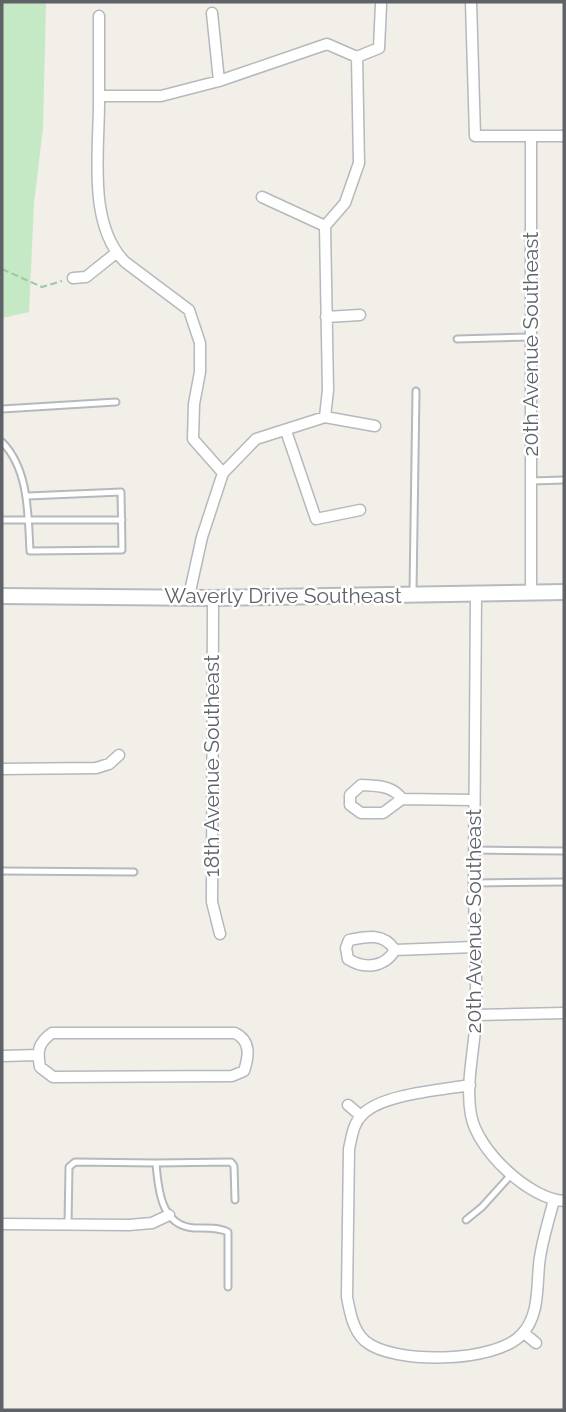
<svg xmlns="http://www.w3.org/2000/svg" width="566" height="1412" viewBox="0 0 566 1412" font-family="Raleway,sans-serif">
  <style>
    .green { fill: #c5e8c5 }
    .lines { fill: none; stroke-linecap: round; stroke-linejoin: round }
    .lane-casing { stroke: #b5b8bc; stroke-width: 9 }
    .street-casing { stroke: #b5b8bc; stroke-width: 13 }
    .secondary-casing { stroke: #b6babf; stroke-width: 18 }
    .path { stroke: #9cc7a9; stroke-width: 2; stroke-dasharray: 7 3.5; stroke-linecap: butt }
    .lane { stroke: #fff; stroke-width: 5 }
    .street { stroke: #fff; stroke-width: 10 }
    .secondary { stroke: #fff; stroke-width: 14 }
    .labels { text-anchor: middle; stroke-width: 5; stroke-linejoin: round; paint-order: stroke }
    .street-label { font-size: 21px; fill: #5f6368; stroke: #fff }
  </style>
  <rect width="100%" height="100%" fill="#f1efe8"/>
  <!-- green -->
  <path class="green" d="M2,2H46L43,128L34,203L29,312L2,318Z"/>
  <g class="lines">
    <!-- lane casing -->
    <g class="lane-casing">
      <path id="lane" d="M457,339L531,337
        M2,409L116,402
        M2,442C29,469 28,515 30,551L122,550L121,492L28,496
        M531,481L564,480
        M2,520H122
        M413,592L416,391
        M474,850L564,851
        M2,871L134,872
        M474,883L564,882
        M156,1163L231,1162L234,1166L235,1200
        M466,1220L482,1207L510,1176
        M68,1224L69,1167L75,1162L156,1163C158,1189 161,1226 194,1228C205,1228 218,1227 228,1232V1287"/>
    </g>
    <!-- street casing -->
    <g class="street-casing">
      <path id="street" d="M471,2L475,136H564
        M212,13L219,81
        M99,16V96
        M357,57L379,48L381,5
        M262,197L325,226
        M73,278L86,277L116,253
        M326,317L360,315
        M325,417L375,426
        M286,431L316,519L360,510
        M476,594C475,690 474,786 474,882C474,926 477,970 476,1015C475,1048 465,1083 471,1115C477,1150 529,1199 564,1201
        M531,594V136
        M189,596L202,537L223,473L256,439L325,417L328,390L325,226L345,203L359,163L357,57L327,44L219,81L161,96H99C100,146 86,223 125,262L189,310L200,343V372L194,404L193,439L223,473
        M213,598L212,902L220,934
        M2,769L96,768L109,764L119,755
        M402,799C392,785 377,786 361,785L350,795V805L361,813H383L402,799L474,800
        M395,950C384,933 368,936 349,940L346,948L348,959C365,970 385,967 395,950L474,947
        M476,1015L564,1013
        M52,1033H235C251,1041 249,1056 244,1071L232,1076L53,1077L40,1067C37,1051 38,1043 52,1033Z
        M2,1056L38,1055
        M470,1085C441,1090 383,1094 363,1114C353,1123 352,1136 349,1149L347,1297C350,1313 353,1330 365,1341C393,1365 497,1363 522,1334C541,1314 536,1282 540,1257C543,1238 549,1219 554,1200
        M348,1105L361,1116
        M2,1224L129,1225L152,1223L169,1215
        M524,1333L536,1343"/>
    </g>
    <!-- secondary casing -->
    <g class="secondary-casing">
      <path id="secondary" d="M2,596L213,598L564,592"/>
    </g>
    <!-- path -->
    <path class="path" d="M2,269L42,287L62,281"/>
    <!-- lane -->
    <use href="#lane" class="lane"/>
    <!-- street -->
    <use href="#street" class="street"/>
    <!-- secondary -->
    <use href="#secondary" class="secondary"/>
  </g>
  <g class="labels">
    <!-- street labels -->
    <g class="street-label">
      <text transform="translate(531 344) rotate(-90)" y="7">20th Avenue Southeast</text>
      <text x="283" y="603">Waverly Drive Southeast</text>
      <text transform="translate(212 766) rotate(-90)" y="7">18th Avenue Southeast</text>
      <text transform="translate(474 921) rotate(-90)" y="7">20th Avenue Southeast</text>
    </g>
  </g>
  <!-- border -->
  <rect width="566" height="1412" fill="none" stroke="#5f6368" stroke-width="7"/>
</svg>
